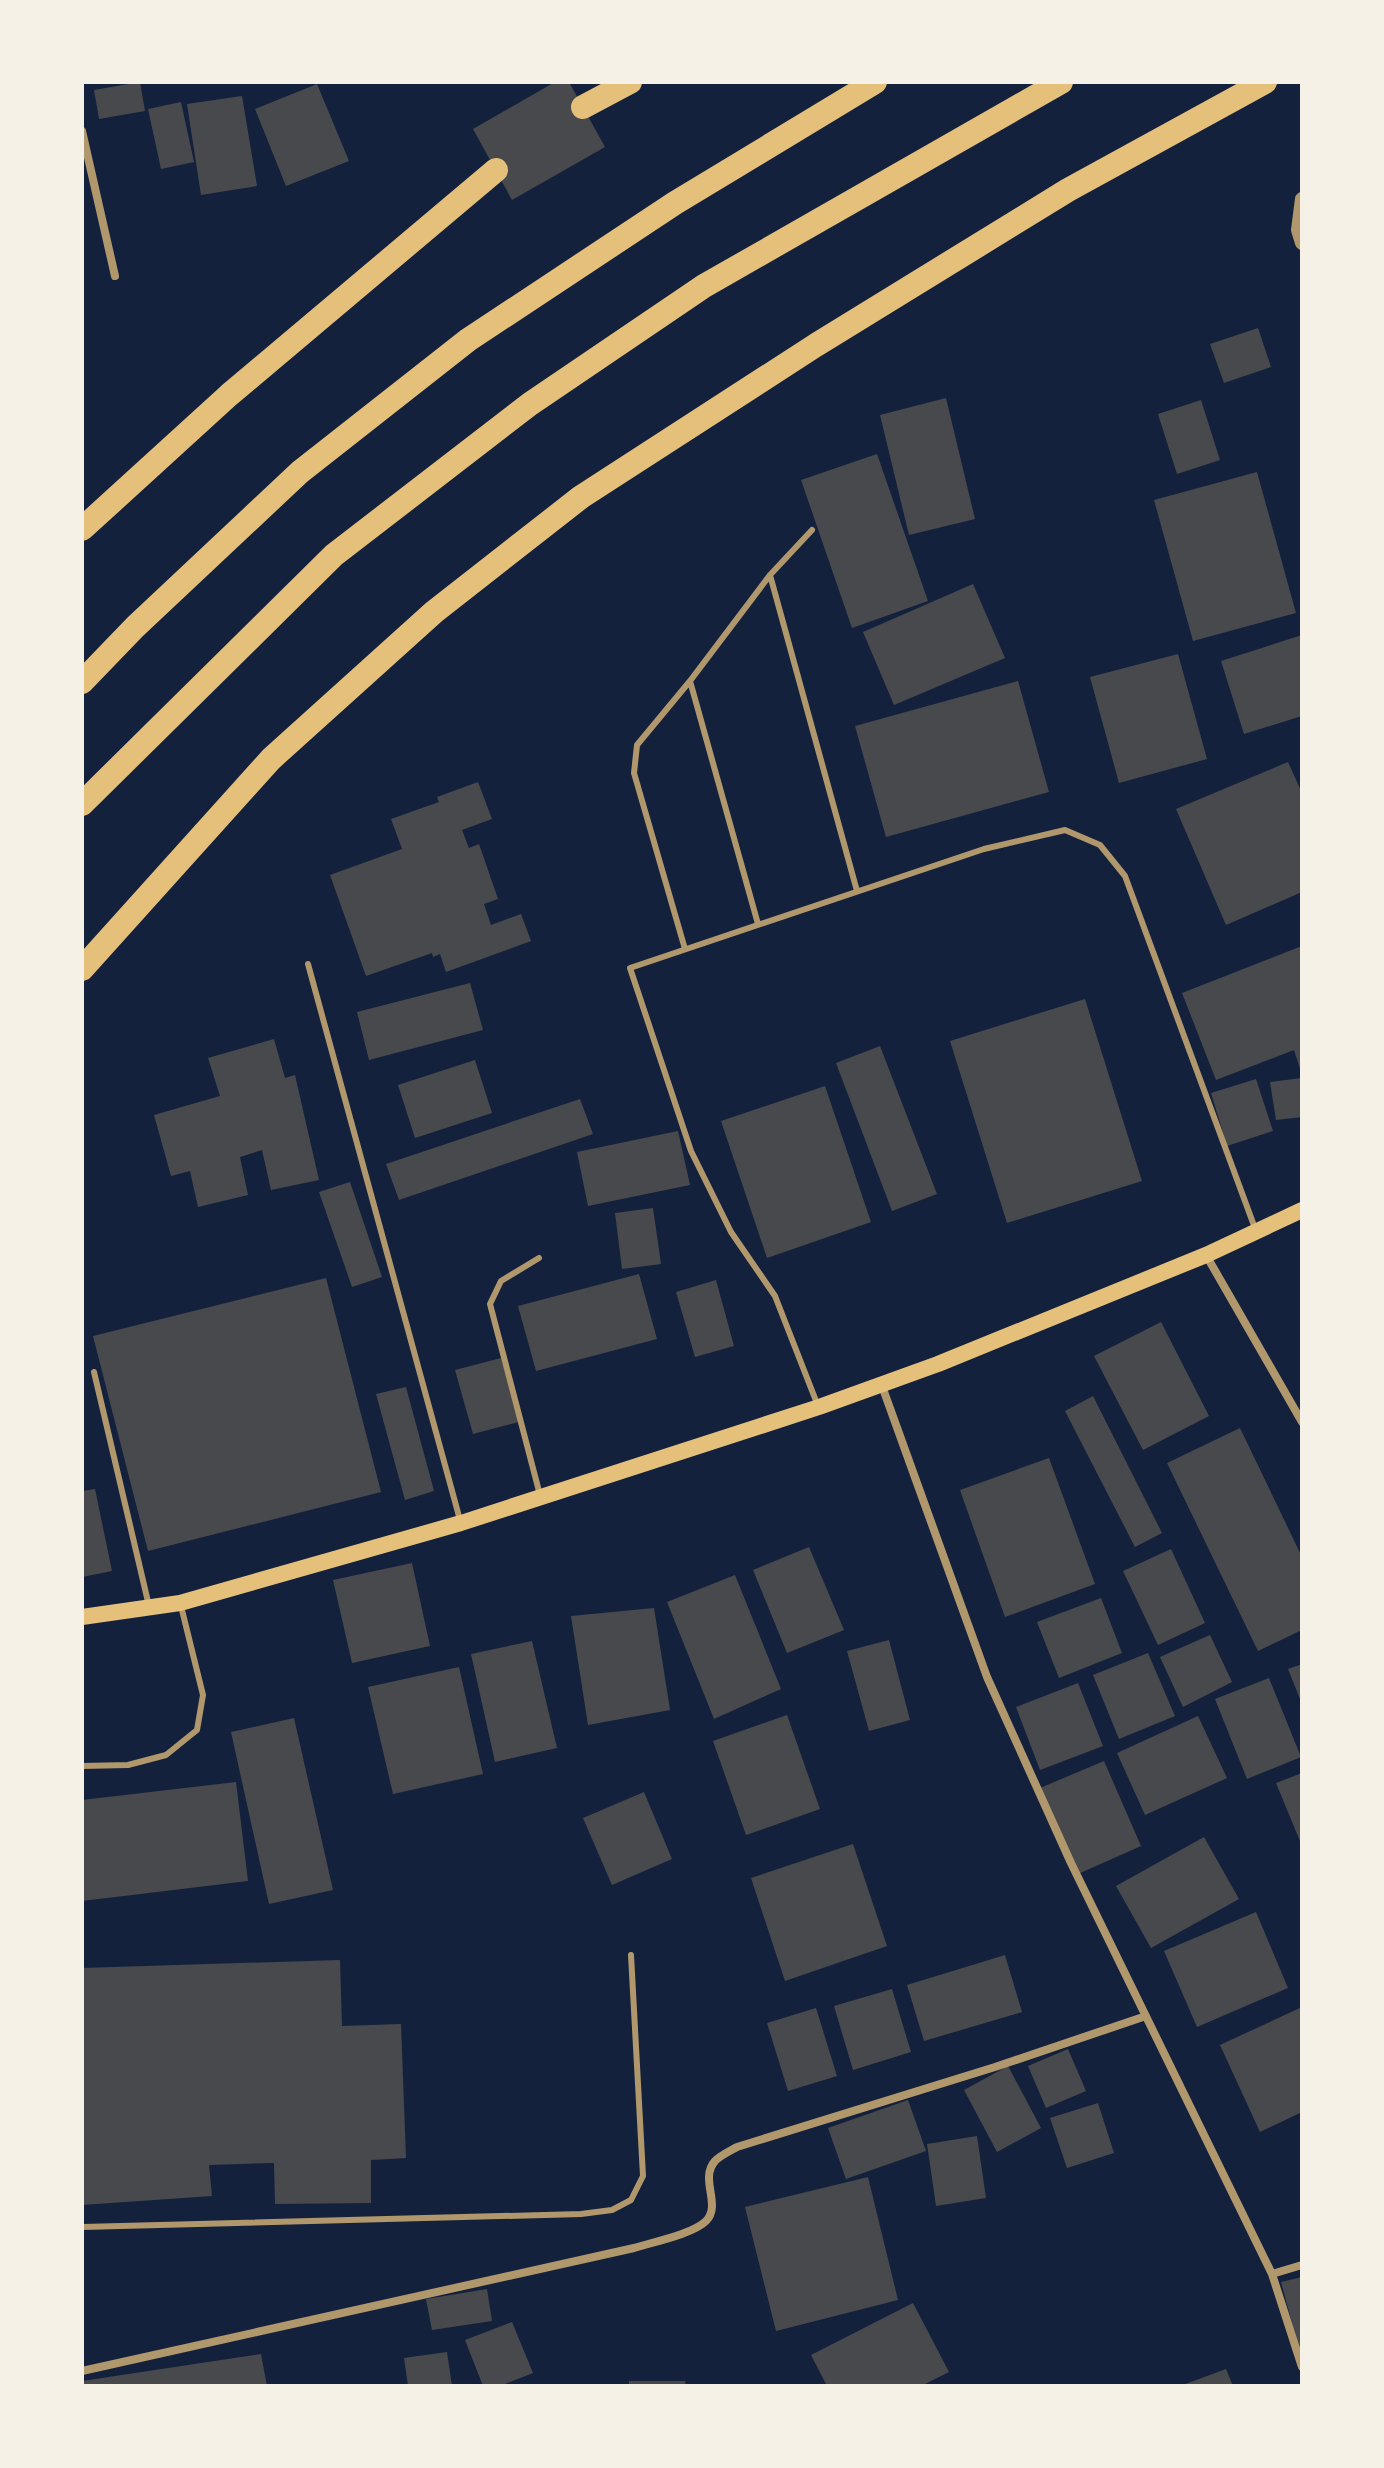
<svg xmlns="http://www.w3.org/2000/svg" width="1384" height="2468" viewBox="0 0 1384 2468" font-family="'Work Sans',sans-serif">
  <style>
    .building { fill: #48494c }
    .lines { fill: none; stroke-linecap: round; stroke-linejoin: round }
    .service { stroke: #b1986c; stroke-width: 6 }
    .minor { stroke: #b1986c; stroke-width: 8 }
    .tertiary { stroke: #b1986c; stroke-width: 14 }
    .secondary { stroke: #e5c07b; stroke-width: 16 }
    .motorway { stroke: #e5c07b; stroke-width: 24 }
  </style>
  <rect width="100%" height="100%" fill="#14213d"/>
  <!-- building -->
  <path class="building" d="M140,82L145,111L99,119L94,90Z
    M555,82H569L605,147L512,200L473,129Z
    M317,84L349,161L286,186L255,109Z
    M242,96L257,186L201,195L187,104Z
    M181,102L194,162L161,169L148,109Z
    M1258,328L1271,367L1224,383L1210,344Z
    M946,398L975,519L909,535L880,415Z
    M1201,400L1220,460L1177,474L1158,414Z
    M877,454L928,601L852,628L801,480Z
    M1257,472L1296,613L1193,641L1154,500Z
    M973,584L1005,658L894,705L863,632Z
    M1302,635V716L1244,734L1221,661Z
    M1178,654L1207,759L1119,783L1090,677Z
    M1018,681L1049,792L886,837L855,726Z
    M1288,762L1302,793V892L1226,925L1176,809Z
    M478,782L492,819L462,830L469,848L479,844L498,899L484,904L491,925L521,914L531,941L446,972L440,954L433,957L432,953L366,976L330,875L402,849L391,819L439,802L437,797Z
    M1302,946V1075L1294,1050L1216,1080L1182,993Z
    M470,983L483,1030L369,1060L357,1012Z
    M1085,999L1142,1181L1007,1223L950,1041Z
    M274,1039L285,1078L295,1075L319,1180L271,1190L262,1150L240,1157L248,1195L198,1207L190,1171L171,1176L154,1115L220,1096L208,1058Z
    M880,1046L937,1194L892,1211L836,1063Z
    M475,1060L492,1113L415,1138L398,1085Z
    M1302,1078V1117L1276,1120L1270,1082Z
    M1256,1079L1273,1131L1227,1146L1211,1093Z
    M825,1086L871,1222L767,1258L721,1121Z
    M580,1099L593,1134L399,1200L386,1164Z
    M678,1131L690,1185L588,1206L577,1152Z
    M350,1182L382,1277L352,1287L319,1192Z
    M653,1208L661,1264L622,1269L615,1213Z
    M639,1274L657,1339L536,1371L518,1306Z
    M326,1278L381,1492L148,1551L93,1336Z
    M716,1280L734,1346L695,1357L676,1292Z
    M1161,1322L1209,1416L1143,1450L1094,1356Z
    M501,1358L519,1422L473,1434L455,1370Z
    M406,1387L434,1491L405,1500L376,1394Z
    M1093,1396L1162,1533L1135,1547L1065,1411Z
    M1240,1428L1302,1557V1630L1258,1651L1167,1463Z
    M1049,1458L1095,1584L1005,1617L960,1490Z
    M95,1489L112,1571L82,1577V1491Z
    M809,1547L844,1630L787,1653L753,1570Z
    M1171,1549L1205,1623L1158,1645L1123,1571Z
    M412,1563L430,1646L352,1663L333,1580Z
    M735,1575L781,1689L714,1719L667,1602Z
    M1101,1598L1122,1653L1059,1678L1037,1622Z
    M654,1608L670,1710L588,1725L571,1616Z
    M1210,1635L1232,1682L1183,1707L1160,1657Z
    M889,1640L910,1720L869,1731L847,1651Z
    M532,1641L557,1748L495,1762L471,1654Z
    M1148,1653L1175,1716L1119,1739L1093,1675Z
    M1302,1664V1704L1288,1669Z
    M459,1667L483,1774L393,1794L368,1687Z
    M1269,1678L1301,1757L1247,1779L1215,1699Z
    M1078,1683L1103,1746L1040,1770L1016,1707Z
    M787,1715L820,1809L746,1835L713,1741Z
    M1198,1716L1227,1778L1145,1815L1117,1753Z
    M294,1718L333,1890L269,1904L231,1732Z
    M1104,1761L1141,1846L1078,1874L1040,1788Z
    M1302,1773V1846L1276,1783Z
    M236,1782L248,1881L82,1901V1800Z
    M644,1792L672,1859L612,1885L583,1818Z
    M1204,1837L1239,1899L1151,1948L1116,1886Z
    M853,1844L887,1946L785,1981L751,1878Z
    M1256,1912L1288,1988L1197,2027L1164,1951Z
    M1005,1955L1022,2012L924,2041L907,1985Z
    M340,1960L342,2026L401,2024L406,2158L371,2160V2203L275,2204L274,2163L209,2165L212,2196L82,2205V1968Z
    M892,1989L911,2052L853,2070L834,2006Z
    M1302,2007V2112L1260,2132L1220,2045Z
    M816,2008L837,2076L788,2091L767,2023Z
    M1068,2049L1086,2091L1046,2108L1028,2066Z
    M1008,2066L1041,2128L997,2152L964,2090Z
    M908,2100L926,2151L846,2179L828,2128Z
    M1098,2103L1114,2153L1067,2168L1050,2118Z
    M977,2136L986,2198L936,2206L927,2144Z
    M868,2177L898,2300L776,2331L745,2207Z
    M1302,2277V2356H1301L1281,2282Z
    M487,2289L492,2321L432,2330L426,2299Z
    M913,2303L949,2372L921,2386H827L811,2355Z
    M512,2322L533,2373L500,2386H483L465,2340Z
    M447,2352L452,2386H408L404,2358Z
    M261,2354L267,2386H82V2381Z
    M1226,2369L1233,2386H1180Z
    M629,2381H685L686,2386H629Z"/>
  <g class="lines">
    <!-- service -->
    <path class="service" d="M770,575L857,891
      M758,924L690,681L770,575L812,530
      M685,949L634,773L637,745L690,681
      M308,964L460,1520
      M539,1258L501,1281L490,1304L540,1495
      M94,1372L149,1606
      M818,1406L775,1296L731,1232L691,1151L630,968L984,849L1065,830L1100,845L1125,876L1256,1231
      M82,1766L128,1765L166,1755L197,1730L203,1695L181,1606
      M82,2227L581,2214L612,2210L631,2200L643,2176L631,1955"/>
    <!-- minor -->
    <path class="minor" d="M82,131L115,276
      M1206,1255L1302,1422
      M882,1386L987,1677L1071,1863L1272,2274L1302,2367
      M1272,2274L1302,2265
      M82,2371L634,2248C653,2242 693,2234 706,2221C722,2205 699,2179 715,2161C721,2155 730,2151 737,2147L995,2067L1146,2016"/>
    <!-- tertiary -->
    <path class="tertiary" d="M1302,199L1298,230L1302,243"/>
    <!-- secondary -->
    <path class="secondary" d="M82,1617L180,1603L461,1523L819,1407L938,1364L1206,1255L1302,1210"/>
    <!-- motorway -->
    <path class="motorway" d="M583,107L630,82
      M82,529L229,395L496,170
      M82,682L135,627L300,472L468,340L675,203L875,82
      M82,804L334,555L530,404L704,286L1061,82
      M82,969L271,759L434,612L581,497L816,345L1068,190L1265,82"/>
  </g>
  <!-- border -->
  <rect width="1384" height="2468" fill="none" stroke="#f6f1e7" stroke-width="168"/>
</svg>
